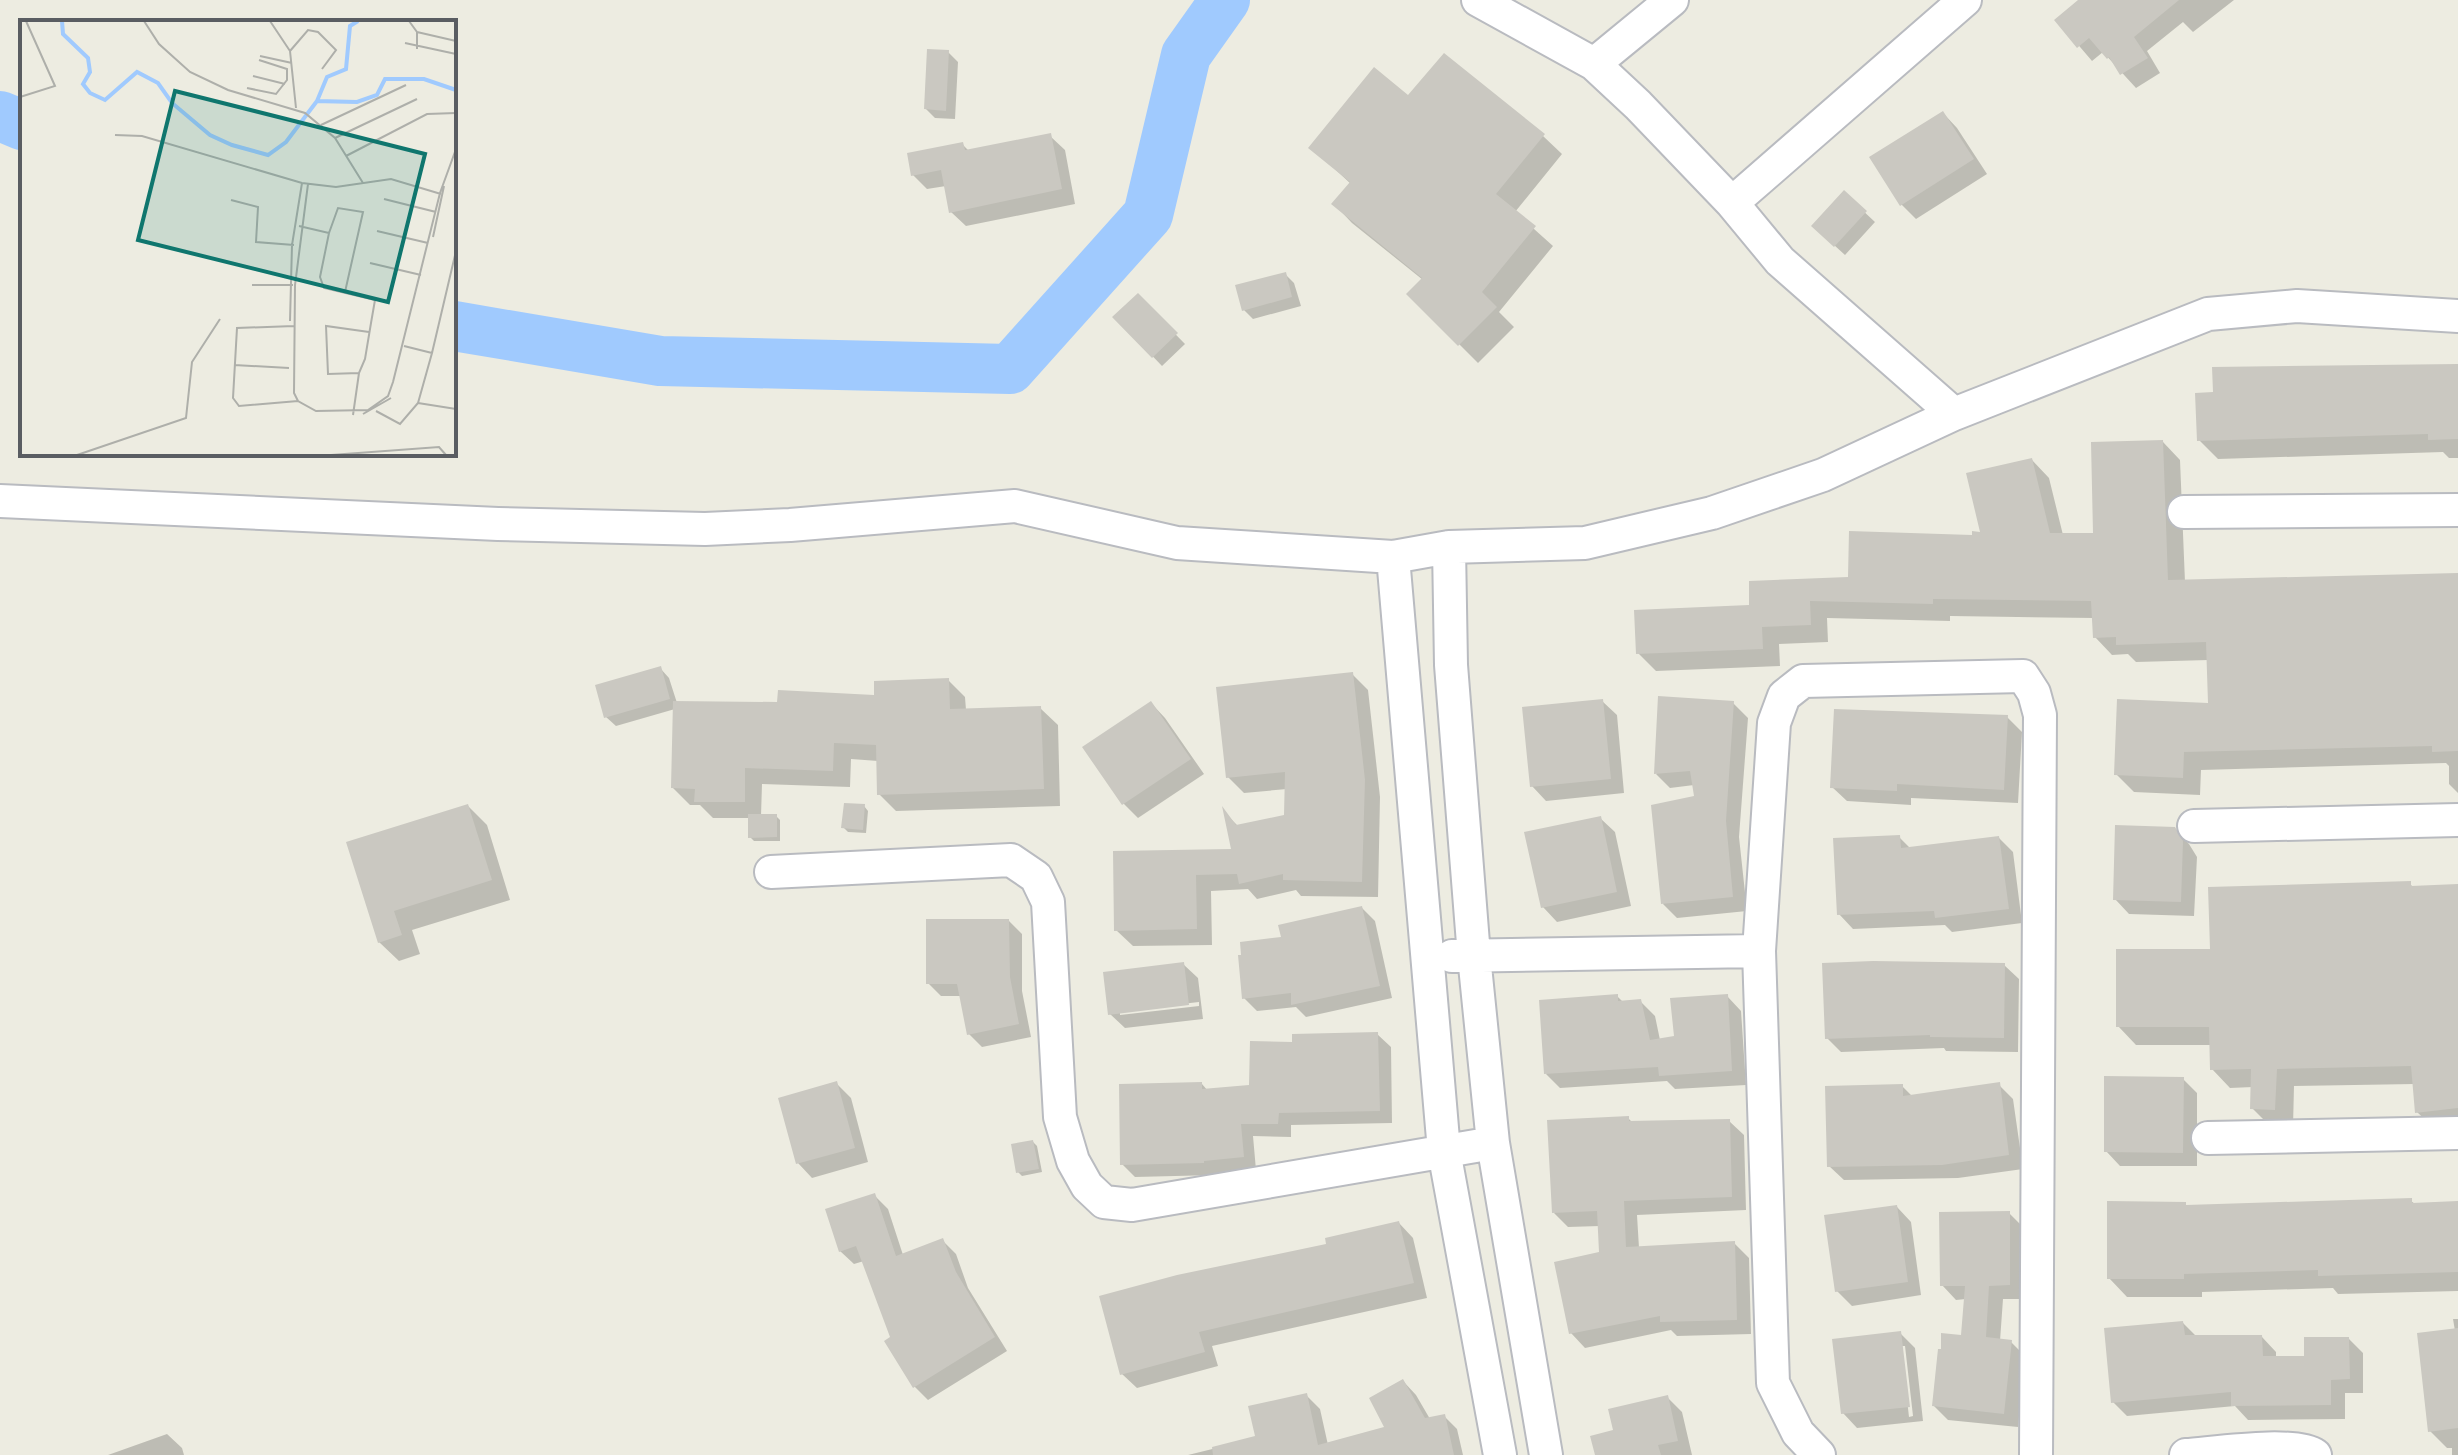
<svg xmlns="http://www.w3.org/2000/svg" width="2458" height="1455" viewBox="0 0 2458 1455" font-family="'Archivo Narrow',sans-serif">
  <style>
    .shadow { fill: #0003; fill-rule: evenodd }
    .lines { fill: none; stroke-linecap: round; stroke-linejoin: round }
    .river { stroke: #a0cafe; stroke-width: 50 }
    .building { fill: #cac8c1 }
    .minor-casing { stroke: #b9bbc0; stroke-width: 36 }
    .minor { stroke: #fff; stroke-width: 32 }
    .inset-river { fill: none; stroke: #a0cafe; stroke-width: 4 }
    .inset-road { fill: none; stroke: #aeafaa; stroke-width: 2 }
    .view { fill: #0f766e; fill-opacity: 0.15; stroke: #0f766e; stroke-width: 4 }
    .inset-edge { fill: none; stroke: #5a5d62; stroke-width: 4 }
  </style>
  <rect width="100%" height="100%" fill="#edece1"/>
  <!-- shadow -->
  <path class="shadow" d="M2081,0H2234L2193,32L2183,22L2147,51L2160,73L2136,88L2103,52L2092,61L2057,20Z
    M948,52L958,62L955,119L935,118L926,109Z
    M1409,98L1543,136L1562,154L1515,212L1553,246L1499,312L1514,327L1478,363L1409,294L1423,280L1352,223L1334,204L1351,184L1311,147Z
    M1943,113L1957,128L1987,174L1916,219L1901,204Z
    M1050,136L1065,150L1075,204L966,226L951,212L946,186L927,189L913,175L962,144L969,151Z
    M1844,193L1875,222L1845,255L1823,235Z
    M1285,274L1294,283L1301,306L1253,319L1244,310Z
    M1138,296L1185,344L1162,366L1115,317Z
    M2458,366V458H2449L2443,452L2218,459L2199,440Z
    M2163,442L2180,460L2185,582L2458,574V793L2449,784V766L2446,763L2201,770L2200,795L2134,792L2116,774L2210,705L2209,660L2136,662L2128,654L2112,655L2095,637L2094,618L1950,616V621L1827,618L1828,642L1779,644L1780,666L1656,671L1638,653L1751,607L1850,579L1982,534L2032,460L2049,478L2063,535H2096Z
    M660,668L669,678L677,703L779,704L876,697L948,680L965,697L966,710L1040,708L1058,725L1060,806L896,811L879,794L878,761L851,759L850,787L762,784L761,816H776L780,820V841H754L750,837V818H713L700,805H690L673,788L675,709L616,726L606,717Z
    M1352,674L1368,690L1380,797L1378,897L1301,896L1296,890L1257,899L1248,889L1211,891L1212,945L1133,946L1116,930L1115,853L1234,851L1225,813L1239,827L1286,816L1287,789L1244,793L1228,777Z
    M1602,701L1617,715L1624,793L1546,801L1532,786Z
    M1151,703L1165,718L1204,774L1138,818L1124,804L1085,747Z
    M1733,703L1748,718L1739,837L1747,911L1677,918L1663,904L1696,797L1694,785L1670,788L1656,774Z
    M2007,717L2022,732L2018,803L1911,798V805L1847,801L1832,787Z
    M468,806L487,825L510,900L412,930L420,954L399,961L379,942L348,843Z
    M864,806L868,811L866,833L848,832L844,828Z
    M1600,818L1615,832L1631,906L1557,922L1543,907Z
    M2174,829L2189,844L2197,857L2194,916L2129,914L2115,899Z
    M1899,837L1911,849L1999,838L2013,852L2022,923L1952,932L1945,925L1853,929L1839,914Z
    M2410,884L2414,888L2458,886V1126L2436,1130L2417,1112L2415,1084L2294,1086L2293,1127H2271L2252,1108L2253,1087L2230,1088L2212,1069L2211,1045H2136L2118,1026L2212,951Z
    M1362,908L1375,921L1392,998L1306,1017L1296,1007L1257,1011L1244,998L1284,939Z
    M1009,921L1022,934V991L1031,1037L982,1047L969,1034L962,996H941L928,983Z
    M1183,964L1198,978L1203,1019L1125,1028L1110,1014ZM1199,1002V1006L1120,1015V1011Z
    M2004,965L2019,979L2018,1052L1946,1051L1944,1048L1841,1052L1827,1038Z
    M1617,996L1623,1002L1640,1001L1655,1016L1660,1040L1676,1038L1727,996L1741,1011L1746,1085L1675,1089L1667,1081L1560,1088L1546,1074Z
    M1377,1034L1391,1047L1392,1123L1291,1125V1137L1253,1136L1256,1170L1216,1173V1175L1135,1177L1122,1164L1202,1084L1208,1091L1250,1087Z
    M2183,1079L2197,1093V1166H2120L2106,1151Z
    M836,1083L851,1098L868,1162L812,1178L798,1163Z
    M1999,1085L2013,1099L2023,1169L1958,1178L1844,1180L1829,1166L1902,1086L1913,1097Z
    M1628,1118L1633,1123L1729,1121L1744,1135L1746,1210L1637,1215L1639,1248L1734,1243L1749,1258L1751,1334L1677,1336L1671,1330L1585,1348L1571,1333L1601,1254L1600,1226L1568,1227L1554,1213Z
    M1033,1142L1037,1146L1042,1172L1022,1176L1018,1172Z
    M874,1195L888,1209L903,1255L943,1241L956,1254L968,1288L1007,1351L928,1400L914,1386L892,1338L864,1261L854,1264L840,1251Z
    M2411,1201L2415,1204L2458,1203V1291L2338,1294L2333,1288L2202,1292V1297H2127L2109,1278L2185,1204L2188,1207Z
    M1897,1207L1911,1222L1921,1295L1852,1306L1837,1291Z
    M2009,1213L2023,1227V1299H2003L2000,1341L2011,1342L2025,1356L2018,1427L1948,1420L1934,1406L1963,1337L1966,1299L1956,1300L1942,1285Z
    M1399,1223L1413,1238L1427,1298L1212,1346L1218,1366L1137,1388L1122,1374L1328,1245Z
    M2453,1319H2458V1455H2452V1448H2447L2430,1431L2455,1331Z
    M2183,1323L2197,1337H2262L2276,1352V1358H2306L2349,1339L2363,1353V1393H2345V1419L2248,1420L2235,1406L2127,1416L2113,1402Z
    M1900,1333L1915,1348L1923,1421L1857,1428L1843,1413ZM1901,1346H1905L1913,1416L1909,1417Z
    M1403,1381L1416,1395L1430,1419L1444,1416L1457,1429L1463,1455H1188L1257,1438L1306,1395L1320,1409L1328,1445L1387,1428Z
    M1667,1397L1682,1412L1692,1455H1597L1616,1432Z
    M167,1434L182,1448L184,1455H108Z"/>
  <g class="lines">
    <!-- river -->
    <path class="river" d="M0,116L22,125
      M454,326L660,361L1010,369L1148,215L1186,55L1225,0"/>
  </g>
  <!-- building -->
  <path class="building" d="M2078,0H2179L2134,37L2148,58L2120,75L2109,57L2107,59L2089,38L2077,48L2054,20Z
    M927,49L949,50L946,111L924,109Z
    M1444,53L1545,134L1496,194L1536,226L1482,292L1497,307L1458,346L1406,294L1422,278L1331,204L1350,182L1308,148L1374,67L1408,95Z
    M1943,111L1974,159L1900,206L1869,157Z
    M1051,133L1062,189L949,213L941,170L911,176L907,153L963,142L965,150Z
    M1844,190L1867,211L1834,247L1811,226Z
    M1286,272L1292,297L1242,311L1235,285Z
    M1138,293L1178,333L1152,358L1112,317Z
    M2458,364V439L2428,440V434L2197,441L2195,393L2213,392L2212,367Z
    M2163,440L2168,580L2458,573V751L2432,752V746L2184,752L2183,778L2114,775L2117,699L2208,703L2206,642L2116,645V637L2093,638L2091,601L1933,599V604L1810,601L1811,625L1762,627L1763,649L1636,654L1634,610L1749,605V581L1848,577L1849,531L1972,535V531L1980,532L1966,473L2032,458L2050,533H2093L2091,442Z
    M661,666L670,699L604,718L595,685Z
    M1353,672L1365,780L1362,882L1283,880V874L1239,884L1237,874L1196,875L1197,929L1114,931L1113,851L1231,849L1222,806L1236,825L1284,815L1285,772L1226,778L1216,687Z
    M949,678L950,709L1041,706L1044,789L877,795L876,745L834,743L833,771L745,768V802H694L695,789L671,788L673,701L777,702L778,690L874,695V681Z
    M1658,696L1734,701L1726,821L1733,897L1661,904L1651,805L1694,796L1690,771L1654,774Z
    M1603,699L1611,779L1530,787L1522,707Z
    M1151,701L1191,759L1122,805L1082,747Z
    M1834,709L2008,715L2004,790L1897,784V791L1830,788Z
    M844,803L865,804L863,830L841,828Z
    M468,804L492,880L394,911L402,935L378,943L346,842Z
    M748,814H777V837L748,838Z
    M1601,816L1617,892L1541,908L1524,832Z
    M2115,825L2175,827L2183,841L2181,902L2113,900Z
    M1900,835L1901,848L1999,836L2009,909L1935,918L1934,911L1837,915L1833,838Z
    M2411,881V886L2458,884V1108L2415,1113L2411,1066L2277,1069L2275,1110L2250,1109L2251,1069L2210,1070L2209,1027H2116V949H2210L2208,887Z
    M1362,906L1380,986L1291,1005V993L1242,999L1238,955H1241L1240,942L1281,937L1278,925Z
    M926,919H1009L1010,977L1019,1024L967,1035L957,984H926Z
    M1873,961L2005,963L2004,1038L1930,1037V1035L1825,1039L1822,963Z
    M1184,962L1189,1005L1108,1015L1103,972Z
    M1618,994V1001L1641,999L1650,1040L1674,1036L1670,998L1728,994L1732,1071L1659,1076L1658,1067L1544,1074L1539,1000Z
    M1378,1032L1380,1111L1279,1113L1278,1124H1241L1244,1157L1204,1161V1163L1120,1165L1119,1084L1202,1082V1089L1249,1085L1250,1041L1292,1042V1034Z
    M2104,1076L2184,1077L2183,1153L2104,1152Z
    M837,1081L855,1148L796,1164L778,1098Z
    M2000,1082L2009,1155L1942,1165L1827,1167L1825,1086L1903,1084V1096Z
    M1629,1116V1121L1730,1119L1732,1197L1624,1201L1626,1247L1735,1241L1737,1320L1660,1322V1316L1569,1334L1554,1262L1599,1252L1597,1211L1552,1213L1547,1120Z
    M1033,1140L1039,1169L1016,1173L1011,1144Z
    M875,1193L896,1256L943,1238L956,1272L995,1337L913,1388L884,1341L890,1337L856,1246L839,1252L825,1209Z
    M2412,1198V1203L2458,1201V1272L2318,1276V1270L2184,1274V1279H2107V1201L2186,1202V1205Z
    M1897,1205L1908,1282L1835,1292L1824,1215Z
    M2010,1211V1285L1989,1286L1986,1337L2012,1340L2004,1414L1932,1406L1938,1349H1941V1333L1961,1335L1965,1286H1940L1939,1212Z
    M1399,1221L1414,1283L1199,1332L1205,1352L1120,1375L1099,1296L1177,1275L1326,1244L1325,1238Z
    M2183,1321L2185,1335H2262L2263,1356H2304V1337H2349L2350,1379L2331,1380V1405L2231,1406V1392L2111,1403L2104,1328Z
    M2458,1328V1428L2428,1432L2417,1333Z
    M1901,1331L1910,1407L1841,1414L1832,1339Z
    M1403,1379L1425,1418L1445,1414L1454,1455H1213L1212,1447L1255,1436L1248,1406L1307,1393L1318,1445L1384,1427L1369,1398Z
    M1668,1395L1678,1441L1658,1445L1661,1455H1595L1590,1436L1613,1430L1608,1409Z"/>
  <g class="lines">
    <!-- minor casing -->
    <g class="minor-casing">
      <path id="minor" d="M1478,0L1594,64L1638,105L1732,203L1780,261L1954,414
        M1594,64L1672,0
        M1732,203L1965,0
        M0,501L498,524L705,529L790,525L1015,506L1177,543L1393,557L1449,547L1585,543L1712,513L1823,475L1954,414L2208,314L2297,306L2458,316
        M2184,512L2458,510
        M1449,547L1451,665L1474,956L1493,1143L1546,1455
        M1393,557L1444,1151L1500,1455
        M2194,826L2458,820
        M771,872L1011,860L1036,877L1048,902L1060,1117L1073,1161L1087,1186L1104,1202L1132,1205L1493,1143
        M1759,951L1774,723L1784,696L1803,681L2023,676L2034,693L2040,715L2036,1455
        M1452,956L1759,951L1773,1383L1798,1433L1819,1455
        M2208,1138L2458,1133
        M2186,1455C2214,1453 2295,1441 2315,1455"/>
    </g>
    <!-- minor -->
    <use href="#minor" class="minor"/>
  </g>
  <!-- overview -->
  <g transform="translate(20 20)">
    <rect width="436" height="436" fill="#edece1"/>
    <path class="inset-river" d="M42,1L43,14L68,38L70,52L63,64L70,73L85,80L117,52L138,63L152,83L190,115L212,125L248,135L266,122L297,81M338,1L330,6L326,49L307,57L297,81L337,82L357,75L365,59H404L436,70"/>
    <path class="inset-road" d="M124,1L139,24L170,52L208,70L285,93L315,118L343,163M250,1L270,31L276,88M389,1L397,12V29M397,12L436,21M385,23L436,34M270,31L288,10L298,12L316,30L302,49M240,36L272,43M233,56L265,64M227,68L256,74L267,60V49L239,40M0,77L35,66L6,1M301,105L386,65M95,115L122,116L282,163L316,167L371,159L421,174M315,118L397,79M326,136L407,94L436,93M288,164L275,265L274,373L278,381L296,391L348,390L368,376L373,362L420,173L436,129M364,179L416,192M211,180L238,187L236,222L274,225M279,206L309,213L300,257L304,268L355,280L351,303L345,339L339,353L308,354L306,306L349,312M357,211L408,223M309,213L318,188L343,192L325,272M413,217L424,166M350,243L401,255M232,265H273M270,301L272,225L282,163M274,306L217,308L213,378L219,386L278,381M412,333L436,231M214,345L269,348M398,383L436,389M356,391L380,404L398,383L412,333L384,326M343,394L371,378M333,395L339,353M57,435L166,398L172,342L200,299M311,435L419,427L426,435"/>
    <path class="view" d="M155,71L405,134L368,282L118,220Z"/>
    <rect width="436" height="436" class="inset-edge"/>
  </g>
</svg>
